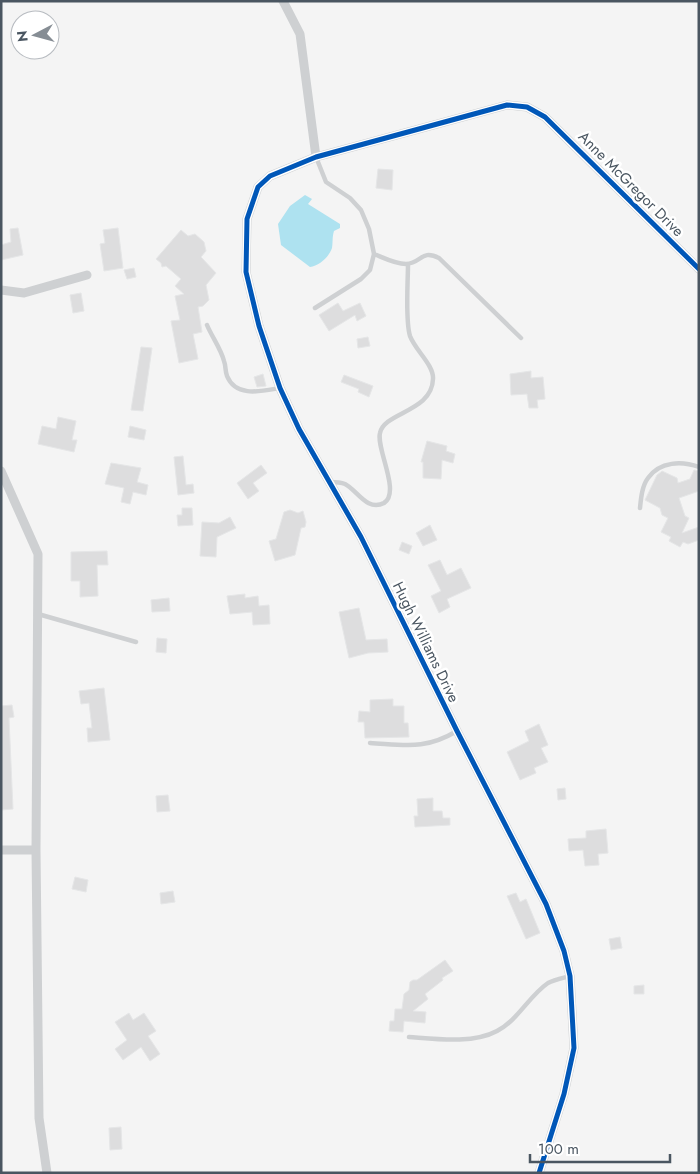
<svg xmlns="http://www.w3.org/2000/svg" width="700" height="1174" viewBox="0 0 700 1174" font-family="Jost,sans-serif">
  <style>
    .water { fill: #aee2f0 }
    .building { fill: #ddddde; stroke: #e5e6e7 }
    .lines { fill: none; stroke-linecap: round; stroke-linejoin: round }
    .lane { stroke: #ced0d2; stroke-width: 4.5 }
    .street { stroke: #ced0d2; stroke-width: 9 }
    .cycleway-casing { stroke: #fff; stroke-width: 8 }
    .cycleway { stroke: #0057b8; stroke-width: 5 }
    .labels { text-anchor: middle; stroke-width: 5; stroke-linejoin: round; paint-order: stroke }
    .street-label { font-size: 15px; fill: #4a5661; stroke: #fff }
  </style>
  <rect width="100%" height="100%" fill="#f4f4f4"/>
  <!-- water -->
  <path class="water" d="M305,195L312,199L308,204L340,224V228L334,231C332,237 333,243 332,248C329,257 319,266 310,267L281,245L278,224L290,206Z"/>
  <!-- building -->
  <path class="building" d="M378,169L393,170L392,190L376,188Z
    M18,228L23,255L1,260V245L11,242L10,229Z
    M118,228L123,268L104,271L100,244L105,243L103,230Z
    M181,230L188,236L195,234L204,242L206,251L201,257L216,273L206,285L209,300L203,306L198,307L202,332L193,334L198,359L179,363L171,321L180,320L175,296L184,294L175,286L181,279L166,266L162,267L161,263L156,259Z
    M134,268L136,277L127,279L124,270Z
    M81,293L84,311L73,313L70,295Z
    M338,303L343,311L360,303L366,316L357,321L355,315L329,331L319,315Z
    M368,337L370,346L358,348L357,339Z
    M141,347L152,348L143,411L131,410Z
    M531,371V378L543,377L545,399L537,400L538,408H529L527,394L511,395L510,374Z
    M263,374L266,386L257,387L254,377Z
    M344,375L373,386L369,397L358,392L359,389L341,382Z
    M58,417L76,421L72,440H77L74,452L38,444L42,426L56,429Z
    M130,426L146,430L144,440L128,437Z
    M427,441L447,446L446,451L455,454L453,463L442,460L441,479L423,478V462H421Z
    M183,456L186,485L193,484L194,493L178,495L174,457Z
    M111,463L141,468L137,482L148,485L146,495L133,492L130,504L121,502L124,488L105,484Z
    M261,465L267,473L253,483L259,491L248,499L237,483Z
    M694,470L699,471V491L679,498L685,516L689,518L682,533L699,527V540L688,544L683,542L680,547L669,541L671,537L661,532L668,518L662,515L660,508L645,500L657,475L661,472L662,471L677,478L678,483L690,479Z
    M182,508H192L193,525L178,526L177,515H182Z
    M290,510L298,513L303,511L306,522L305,527L301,528L295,555L275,561L269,541L276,539L284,512Z
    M230,517L236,528L217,537L216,557L200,556L202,522L219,523Z
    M430,525L437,540L423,546L416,533Z
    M402,542L412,546L409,554L399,550Z
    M107,551L108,565H97L98,596L80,597V581H71V552Z
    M440,560L447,575L461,568L471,588L447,599L450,607L439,613L431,596L441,591L428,565Z
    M245,594V598L258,596L259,606L269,605L270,624L253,625L252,612L230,614L227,596Z
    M169,598L170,611L152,612L151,600Z
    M359,608L366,640L387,639L388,652L368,653L349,658L339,612Z
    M157,638L167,639L166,653L156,652Z
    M104,688L110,740L88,742L87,728H92L89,703L81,704L79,691Z
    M393,699V706H404V723H408L409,737L365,738L364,722H358L359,711L370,712V700Z
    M12,705L14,717L9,718L13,809L1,810V706Z
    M539,724L548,745L541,748L548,762L534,768L536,773L520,780L507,752L529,741L525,731Z
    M565,788L566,799L558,800L557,789Z
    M168,795L170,811L157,812L156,796Z
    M433,798V811H442L443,818H450V825L415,827L414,816H418L417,799Z
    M606,829L608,853L598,854L599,865L585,866L583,850L569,851L568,839L586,838V831Z
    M75,877L88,880L86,892L72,889Z
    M173,891L175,902L161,904L160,893Z
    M516,893L520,902L526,899L540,933L526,939L507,896Z
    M620,937L622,948L611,950L609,939Z
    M445,960L453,971L442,978L443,980L425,994L428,999L413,1011L426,1012L425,1023L404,1021L403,1032L389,1031L390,1021H394L395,1009H402L404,994L409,990L410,982L413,980H417Z
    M644,985V994H634V986Z
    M129,1013L133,1020L144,1013L156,1031L148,1036L160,1054L150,1061L141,1047L123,1060L115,1049L127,1040L115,1022Z
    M121,1127L122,1149L110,1150L109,1128Z"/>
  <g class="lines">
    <!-- lane -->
    <path class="lane" d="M374,254C384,258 395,264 406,264C422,263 421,249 439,258L521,338
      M315,308L361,279L370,270L374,254L369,229L361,210L350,198L326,182L316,157
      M207,325C212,337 221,349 224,361C226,366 225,371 227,376C236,398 262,391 280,388
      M330,482C335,482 340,482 345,484C357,490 367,512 384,503C401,492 376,449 380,433C384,412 432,412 433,379C434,365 415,350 410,336C405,320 408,282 408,264
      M640,508C641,498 642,486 648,478C660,461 682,461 699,467
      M38,614L136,642
      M370,743C406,745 425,750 457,731
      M409,1037C436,1039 473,1044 497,1031C518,1020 529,996 548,983C554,980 563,978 570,976"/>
    <!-- street -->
    <path class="street" d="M283,1L300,34L316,157
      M1,290L24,293L87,275
      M1,471L38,554L36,850
      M1,850H36L39,1118L47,1173
      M539,1173L564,1094L574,1048L570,976L564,951L546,904L457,731L361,537L299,429L280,388L259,326L246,272L247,219L258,187L270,176L316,157L507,105L527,107L545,117L699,269"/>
    <!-- cycleway casing -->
    <g class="cycleway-casing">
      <path id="cycleway" d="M539,1173L564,1094L574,1048L570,976L564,951L546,904L457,731L361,537L299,429L280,388L259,326L246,272L247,219L258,187L270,176L316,157L507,105L527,107L545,117L699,269"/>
    </g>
    <!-- cycleway -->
    <use href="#cycleway" class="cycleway"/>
  </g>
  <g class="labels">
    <!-- street labels -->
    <g class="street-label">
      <text transform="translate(631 184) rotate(45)" y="5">Anne McGregor Drive</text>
      <text transform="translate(426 642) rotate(64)" y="5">Hugh Williams Drive</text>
    </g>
  </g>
  <!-- border -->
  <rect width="700" height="1174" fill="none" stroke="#4a5661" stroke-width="5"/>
  <!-- north arrow -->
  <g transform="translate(35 35) rotate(264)"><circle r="24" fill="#ffffff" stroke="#b7bbc0"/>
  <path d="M0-4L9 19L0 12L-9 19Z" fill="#868d94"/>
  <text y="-8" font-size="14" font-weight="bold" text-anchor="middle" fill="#4a5661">N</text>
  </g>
  <!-- scale -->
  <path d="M530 1154v8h140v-8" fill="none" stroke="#4a5661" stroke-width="2.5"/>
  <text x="538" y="1154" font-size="15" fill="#4a5661" stroke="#ffffff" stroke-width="4" paint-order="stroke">100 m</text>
</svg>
